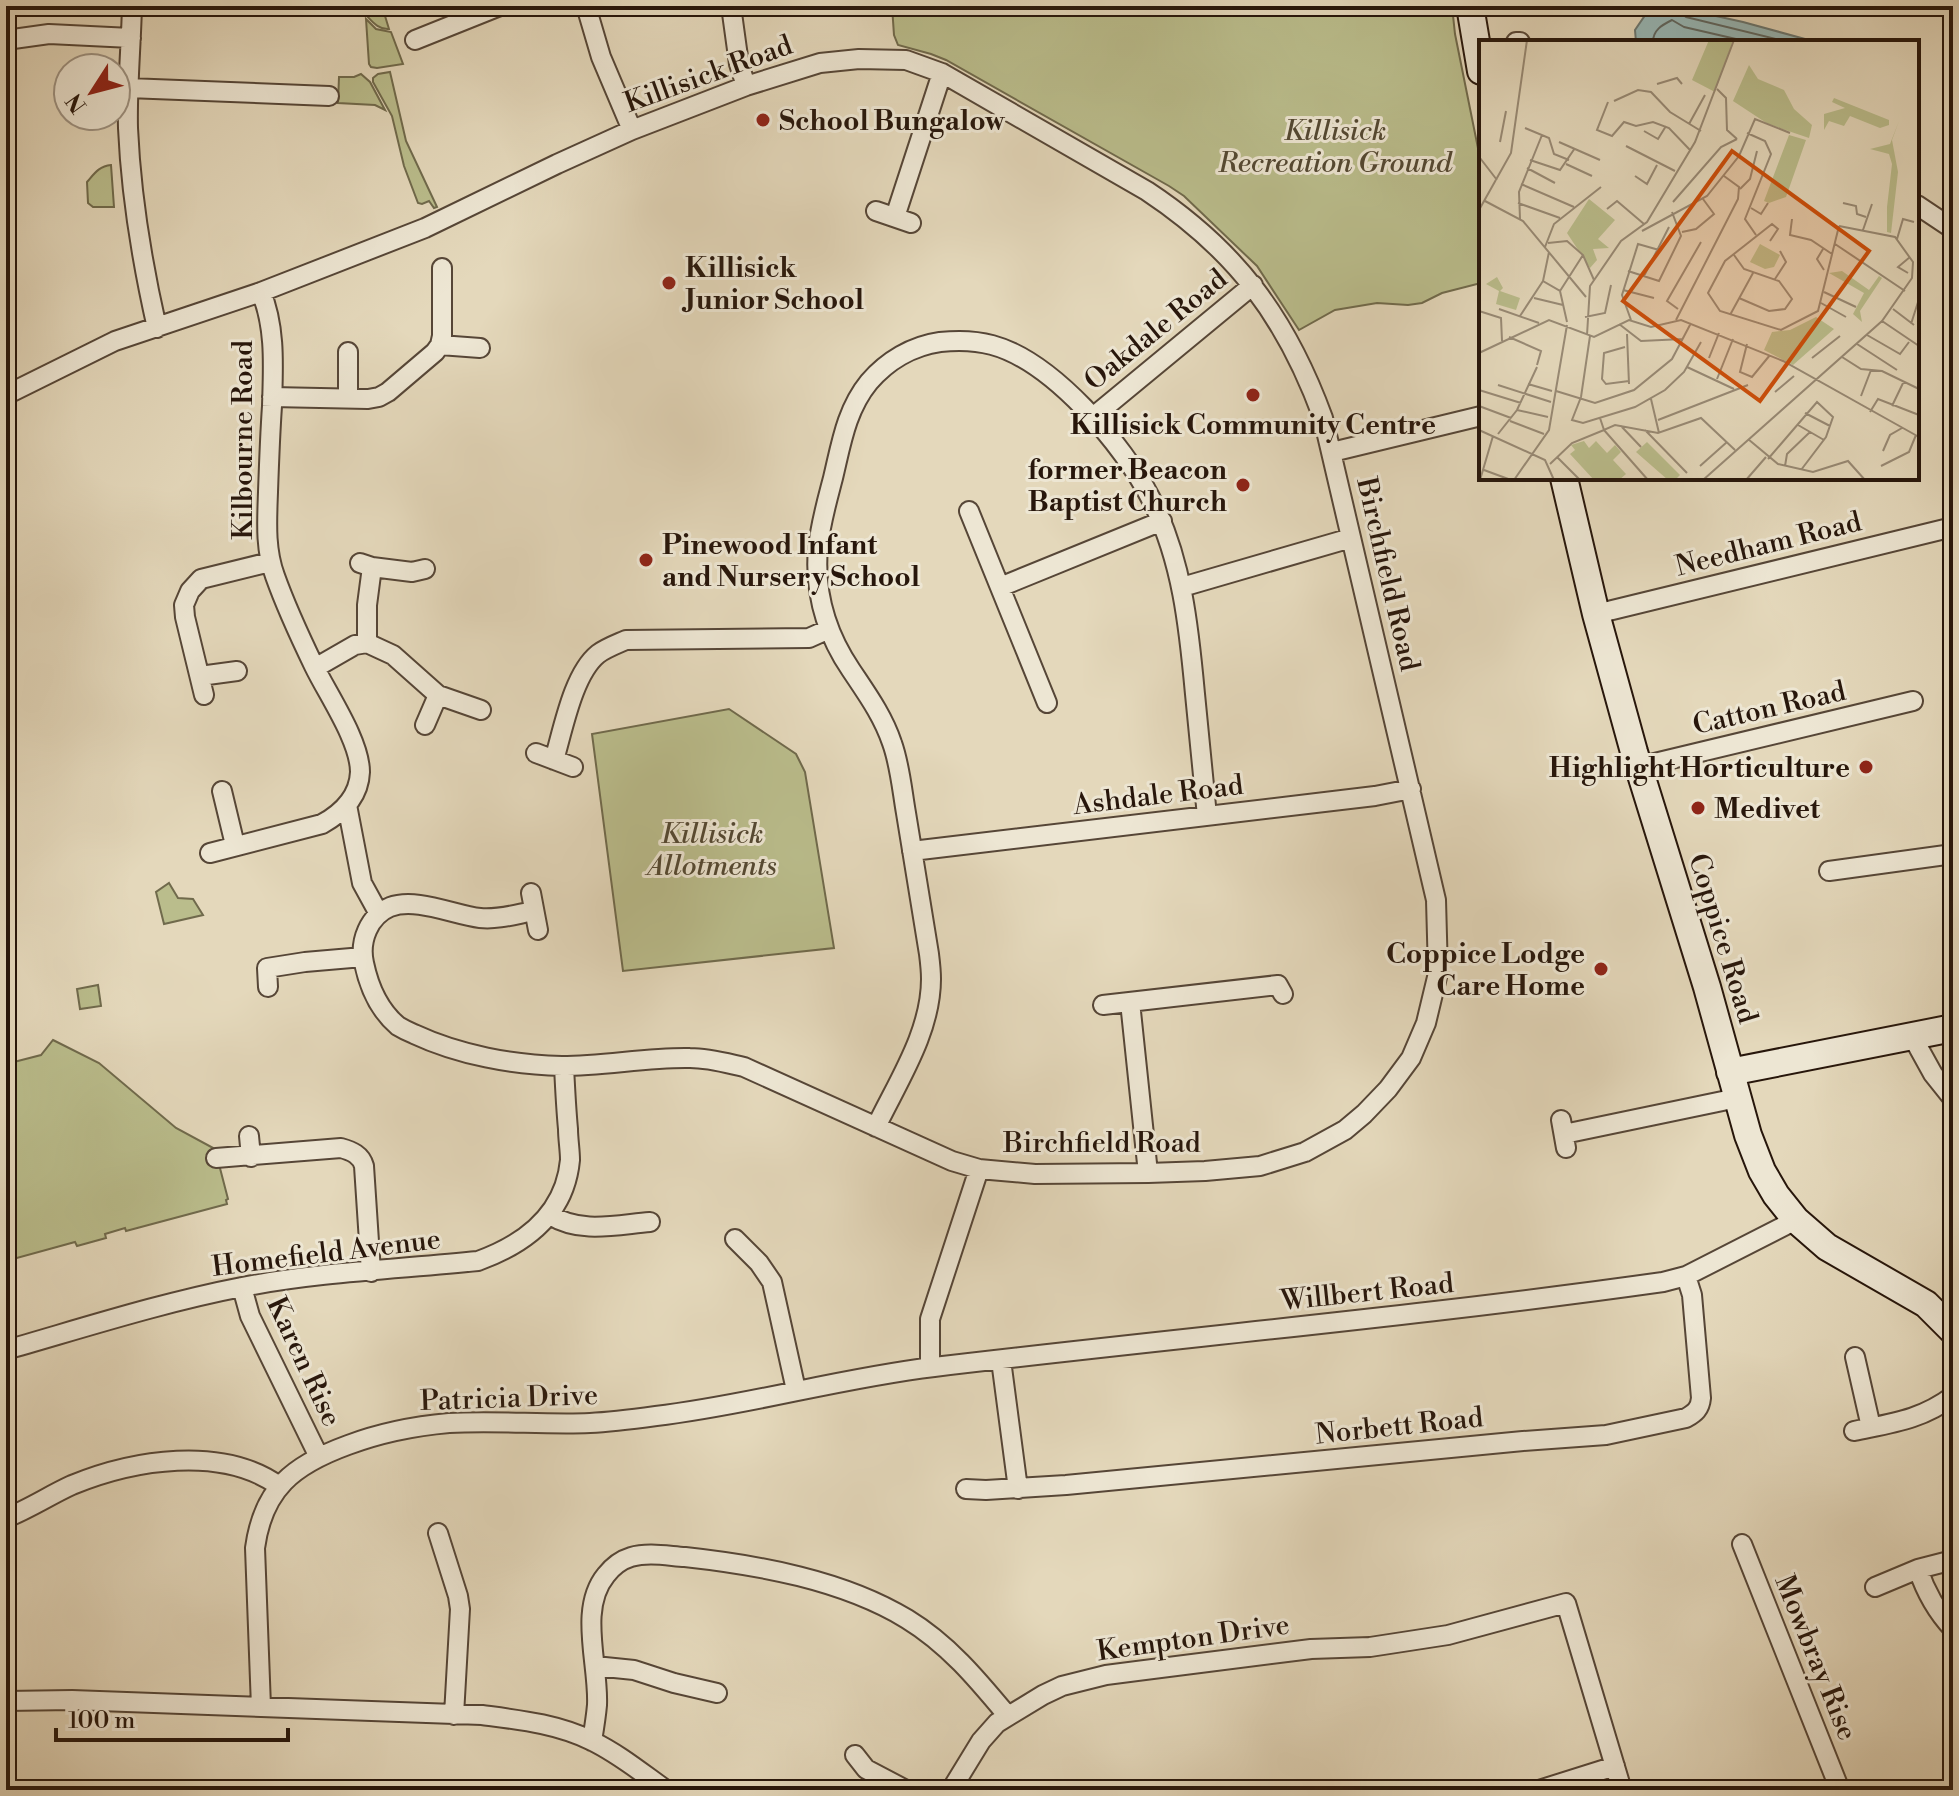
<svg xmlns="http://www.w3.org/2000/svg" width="1959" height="1796" viewBox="0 0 1959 1796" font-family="'Libre Bodoni',serif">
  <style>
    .green { fill: #babd8c; stroke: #706a4c; stroke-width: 2 }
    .water { fill: #97b8b7; stroke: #6a7772; stroke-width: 2 }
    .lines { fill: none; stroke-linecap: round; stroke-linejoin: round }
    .shore { stroke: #5f6761; stroke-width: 2 }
    .street-casing { stroke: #564637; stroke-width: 22 }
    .secondary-casing { stroke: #27160b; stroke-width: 30 }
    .street { stroke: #ede6d3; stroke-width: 18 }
    .secondary { stroke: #ede6d3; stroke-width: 26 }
    .poi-dot { fill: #8f2418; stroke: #ede6d3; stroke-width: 3 }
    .labels { text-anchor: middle; stroke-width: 6; stroke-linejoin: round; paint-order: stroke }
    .street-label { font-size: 28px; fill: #27160b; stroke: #ede6d3 }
    .poi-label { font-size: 28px; font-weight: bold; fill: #27160b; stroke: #ede6d3; text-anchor: start }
    .park-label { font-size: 28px; font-style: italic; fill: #534832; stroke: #ede6d3 }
    .inset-road { fill: none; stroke: #988a75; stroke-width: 2 }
    .view { fill: #cb4f0c; fill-opacity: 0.15; stroke: #cb4f0c; stroke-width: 4 }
    .inset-edge { fill: none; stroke: #27160b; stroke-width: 4 }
  </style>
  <rect width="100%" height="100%" fill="#e4d8bb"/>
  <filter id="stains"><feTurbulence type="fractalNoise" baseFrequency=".0025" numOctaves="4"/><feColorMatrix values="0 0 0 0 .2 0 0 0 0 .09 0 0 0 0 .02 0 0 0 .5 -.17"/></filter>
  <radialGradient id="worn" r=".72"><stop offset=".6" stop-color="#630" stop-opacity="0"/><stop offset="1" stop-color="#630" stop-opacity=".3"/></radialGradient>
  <!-- green -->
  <path class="green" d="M364,6H382L389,29C378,30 372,21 365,14Z
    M892,6H1452L1455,34L1481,163V283L1442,293L1422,303L1408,305L1377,303L1335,310L1299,330L1257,266L1184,196L1169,186L946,60L931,54L898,45L894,35Z
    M366,19L376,29L391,32L403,64L377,68L371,67L369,64Z
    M390,72L406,141L437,207L434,208L429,201L422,204L418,203L404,166L392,116L373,82V78L378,74Z
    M361,74L370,82L385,110L375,105L338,103L339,77H354Z
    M111,165L114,207H93L88,203L87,182C94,174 99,166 111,165Z
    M729,709L796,754L805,772L834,948L623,971L592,734Z
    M169,883L178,898L193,899L203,915L164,924L156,892Z
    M98,985L101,1006L80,1009L77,989Z
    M53,1040L99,1063L176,1128L215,1149L228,1199L226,1200L227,1204L126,1231L125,1228L105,1234L106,1238L77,1246L75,1242L6,1261V1064L41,1055Z"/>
  <!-- water -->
  <path class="water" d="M1671,6L1743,22L1816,42H1636L1635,30L1648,11Z"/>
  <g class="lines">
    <!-- shore -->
    <path class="shore" d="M1680,6L1681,13L1686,17L1788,42
      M1653,42C1653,30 1662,25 1672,20L1684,27L1749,42"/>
    <!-- street casing -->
    <g class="street-casing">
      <path id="street" d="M132,6C131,47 127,88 128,128C131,196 142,262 157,328
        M586,6L601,57L632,130
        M731,6L739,64L746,86
        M6,40L49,34L131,38
        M415,40L500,6
        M1516,42H1520
        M128,88L329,96
        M1917,205L1953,229
        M876,211L911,223
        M895,217L942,73
        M440,345L480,348
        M6,395L115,341L261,292L425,228L557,164L632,130L746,86L820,63L859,59L906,60L942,73L1147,191C1236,250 1286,317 1323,418L1436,900L1438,973L1426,1023L1411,1058L1388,1089L1364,1114L1345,1130L1305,1152L1260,1166L1205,1171L1148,1173L1035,1174L979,1169L952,1161L744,1067C726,1063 709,1058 690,1058C648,1057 605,1066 562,1066C513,1065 459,1055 414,1034C409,1032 403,1029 398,1026C379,1010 369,987 364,963C359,941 369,916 390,907C416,897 454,915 480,918C498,920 517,914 534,911
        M272,397L368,399L379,397L388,392L435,352L440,345L442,336V268
        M348,398V352
        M1093,417L1253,285
        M1332,452L1481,416
        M969,511L1047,703
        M360,563L372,567L367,605V643
        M372,567L412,572L425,569
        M1000,587L1162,521
        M1182,587L1351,538
        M1596,614L1953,527
        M315,668L355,645L367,643L393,655L438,695L481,710
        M200,676L237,671
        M204,695L185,617L184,605L190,591L201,579L270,562
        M425,725L438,695
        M536,753L573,767
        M554,760C563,730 573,674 598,654C606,648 617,644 626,640L809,638L829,629
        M1638,767L1913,701
        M222,791L235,845
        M347,805L362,883L379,914
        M912,851L1375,796L1411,789
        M210,853L322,824C342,813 359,797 360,772C360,741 328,695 314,666C300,637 286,607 275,576C265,549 267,521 268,492C269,463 270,435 272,406C273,368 276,328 261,292
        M1829,871L1953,854
        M531,893L538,930
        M268,987L267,968L305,962L363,957
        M1130,1002L1148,1173
        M1103,1005L1278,985L1283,994
        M1912,1036L1933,1074L1953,1099
        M1561,1120L1566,1148
        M876,1127C898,1081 931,1032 931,979C931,971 930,962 929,954C921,907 914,860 906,813C902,790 900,765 892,743C883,716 867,694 851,670C826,633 814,593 818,548C820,525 827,501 833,478C841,445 846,410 869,382C887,361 912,346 940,342C958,340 974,340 992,345C1052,361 1124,445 1151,499C1182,559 1189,628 1195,694C1199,735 1203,775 1207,816
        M1564,1134L1737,1098
        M249,1136L251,1157
        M216,1158L341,1148C352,1151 361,1155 364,1166L371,1272
        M550,1215C581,1234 615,1225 650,1222
        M735,1239L759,1263L772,1282L796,1390
        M242,1287L250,1316L319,1457
        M6,1350C83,1328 164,1302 242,1287C319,1272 400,1269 478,1261C525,1244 565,1214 570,1160C570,1150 568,1139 568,1129C566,1108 565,1087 564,1066
        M1855,1357L1871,1427
        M1001,1360L1018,1489
        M930,1367V1319L979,1169
        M1854,1431C1892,1423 1921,1420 1953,1396
        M966,1489L986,1490L1066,1485L1523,1441L1606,1435L1686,1418C1695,1413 1700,1409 1701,1398L1692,1295L1686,1276
        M6,1518C29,1509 50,1495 72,1485C133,1460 222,1445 279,1486
        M438,1533L458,1596L460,1609L454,1715
        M1742,1544L1840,1790
        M1918,1569C1926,1593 1936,1611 1953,1629
        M1875,1587L1918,1569L1953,1560
        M595,1666L634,1670L674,1683L717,1693
        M6,1701L72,1700L482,1715C520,1720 558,1724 592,1741C619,1754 642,1773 666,1790
        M261,1707L255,1548C263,1489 293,1465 348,1445C380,1433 415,1426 449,1423C496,1420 543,1425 590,1423C612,1422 634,1419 656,1416C750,1405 840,1378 934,1367C1177,1338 1421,1316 1663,1282L1686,1276L1796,1220
        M592,1741C594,1729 596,1717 597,1705C599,1664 578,1609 606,1575C613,1566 621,1560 631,1557C648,1552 668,1556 685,1557C758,1565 843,1580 907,1619C948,1644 977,1679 1007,1715
        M855,1755L866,1769L906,1790
        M951,1790L981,1741L997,1723L1043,1695L1062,1686L1106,1675L1137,1671L1311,1649L1370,1647L1448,1635L1566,1603L1622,1790
        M1539,1790L1615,1766"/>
    </g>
    <!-- secondary casing -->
    <g class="secondary-casing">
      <path id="secondary" d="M1470,6L1481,71
        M1564,478L1596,614L1634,752L1707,987L1748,1135L1762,1171L1776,1195L1796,1220L1827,1247L1926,1304L1953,1331
        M1730,1072L1953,1028"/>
    </g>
    <!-- street -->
    <use href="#street" class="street"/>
    <!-- secondary -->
    <use href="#secondary" class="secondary"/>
  </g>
  <!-- markers -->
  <g class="poi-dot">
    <circle cx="763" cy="120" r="8"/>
    <circle cx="669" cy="283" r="8"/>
    <circle cx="1253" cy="395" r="8"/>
    <circle cx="1243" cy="485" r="8"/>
    <circle cx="646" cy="560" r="8"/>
    <circle cx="1866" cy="767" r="8"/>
    <circle cx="1698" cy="808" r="8"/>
    <circle cx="1601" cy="969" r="8"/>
  </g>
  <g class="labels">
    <!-- street labels -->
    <g class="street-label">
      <text transform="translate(708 73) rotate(-20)" y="10">Killisick Road</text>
      <text transform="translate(1155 329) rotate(-39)" y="10">Oakdale Road</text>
      <text transform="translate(242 440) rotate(-90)" y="10">Kilbourne Road</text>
      <text transform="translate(1768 543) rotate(-14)" y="10">Needham Road</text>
      <text transform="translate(1389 574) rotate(77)" y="10">Birchfield Road</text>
      <text transform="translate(1769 707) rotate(-13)" y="10">Catton Road</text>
      <text transform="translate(1158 794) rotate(-7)" y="10">Ashdale Road</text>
      <text transform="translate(1724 938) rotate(73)" y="10">Coppice Road</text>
      <text x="1102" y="1152">Birchfield Road</text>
      <text transform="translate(326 1252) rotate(-7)" y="10">Homefield Avenue</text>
      <text transform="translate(1367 1291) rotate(-6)" y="10">Willbert Road</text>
      <text transform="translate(305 1361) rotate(65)" y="10">Karen Rise</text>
      <text transform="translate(509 1397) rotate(-2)" y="10">Patricia Drive</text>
      <text transform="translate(1399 1425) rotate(-6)" y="10">Norbett Road</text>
      <text transform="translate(1193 1637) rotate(-8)" y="10">Kempton Drive</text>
      <text transform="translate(1817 1657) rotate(68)" y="10">Mowbray Rise</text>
    </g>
    <!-- poi labels -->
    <g class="poi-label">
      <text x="779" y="130">School Bungalow</text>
      <text x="685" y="277">Killisick<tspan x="685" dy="32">Junior School</tspan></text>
      <text x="1253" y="434" text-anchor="middle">Killisick Community Centre</text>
      <text x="1227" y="479" text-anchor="end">former Beacon<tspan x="1227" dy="32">Baptist Church</tspan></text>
      <text x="662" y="554">Pinewood Infant<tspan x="662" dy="32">and Nursery School</tspan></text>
      <text x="1850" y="777" text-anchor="end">Highlight Horticulture</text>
      <text x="1714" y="818">Medivet</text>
      <text x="1585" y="963" text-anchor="end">Coppice Lodge<tspan x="1585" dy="32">Care Home</tspan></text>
    </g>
    <!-- park labels -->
    <g class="park-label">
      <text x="1335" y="140">Killisick<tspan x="1335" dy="32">Recreation Ground</tspan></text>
      <text x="712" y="843">Killisick<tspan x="712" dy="32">Allotments</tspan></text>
    </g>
  </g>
  <!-- overview -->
  <g transform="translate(1479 40)">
    <rect width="440" height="440" fill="#e4d8bb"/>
    <path d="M230,0H254L236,52L213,40ZM270,25L279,39L305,50L315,69L333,85L330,98L289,84L254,61ZM355,58L410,80V85L401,88L371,76L365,86L350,81L345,90V74L366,68L353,62ZM420,81L413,100L419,132L412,193L408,192V167L413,124L410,114L391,109L411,104ZM310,95L327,100L307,157L290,163L285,161ZM110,159L136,180L119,199L130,208L114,209L118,220L111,228L88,193ZM281,204L301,215L295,227L286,229L271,222ZM363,231L390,250L400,236L403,238L381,271L383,282L374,274L385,253L350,233ZM18,237L24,248L21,251L41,258L37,270L17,264L20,251L7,244ZM337,277L355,289L314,325L285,310L293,292L311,290ZM105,401L110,408L117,401L128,413L136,405L142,412L134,420L147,434L140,440H115L91,414L96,410L92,405ZM168,402L201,435L196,440H189L157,412Z" fill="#babd8c"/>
    <path class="inset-road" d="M178,44L198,38L203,44M238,49L247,58L248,90L258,99M135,61L159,50L172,52L191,72L222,91M129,62L118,90L133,96L145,82L157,86L174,82L190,88L211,110M210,84L226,55M46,88L70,98L75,114L90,120M165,91L179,99L187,86M268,93L286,101L292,114L266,179L277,195M21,102L27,71M80,102L121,120M147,106L196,131M1,118L18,140M51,120L81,130L96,108M87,124L113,136M48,128L76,143M156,136L168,144L178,125M42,144L95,167M261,149L271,139L278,111M6,161L44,181L107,257M194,162L242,107L258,99M39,163L81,178M364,163L377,166L378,174L387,177M272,168L282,174L289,163M128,169L138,161L165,184M0,170L32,113L48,0M41,179L40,152L63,95M313,179L311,195L332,200L353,214M384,190L393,164M163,191L228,156L260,116L276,79L311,93M203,192L217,189L235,174L224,159M418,199L424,179L435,182M291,201L299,189L293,184L246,221L229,253L241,271L302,290L339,271L360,186M69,203L88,201L104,215L115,240M356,204L426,251M66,207L75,184L122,147M344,209L338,219L345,230M70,212L64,241L81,251L88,282M255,215L265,229L300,241L313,259L306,269L290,271L260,258M149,231L180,241L202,196L193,172M429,233L419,227L431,217M165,236L190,187M296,239L307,222L301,211M144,250L175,258M81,251L104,215M345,252L377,267M55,258L84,265M342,263L367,277M20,269L60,283M199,269L188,261L222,202M414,269L435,285M0,271L22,278L23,301M251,275L274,233M41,276L64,241M106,277L126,273L132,245M152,280L143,255L159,204L180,210M197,280L259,159L260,147L245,136M403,281L440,306M140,284L162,301L204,299M432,284L440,259M148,294L150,344M108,295L111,246L142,201L168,182L216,102L255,0M388,295L421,314L430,302M111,296L102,357L93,380L104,383L156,367L186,350L205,332L222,302M30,297L62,311L58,325M268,304L261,332L273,337L291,315M378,304L418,330M146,307L125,313L123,339L127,344L150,341M0,313L70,280L115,297L150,280L172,287L202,280L304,321L440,397M363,317L382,329L403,331L440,349M230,318L240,293M333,318L361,296M208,327L255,349M238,339L254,299M49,344L73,351M19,345L72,362M0,350L42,363M77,351L116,363L155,350L193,319L212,283M296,352L315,336M382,356L392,330M172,359L180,393M0,366L32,378M413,366L425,341M38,370L69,377M391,372L399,359L440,375M326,373L351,386M121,378L125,390L136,385L179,393L222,378L256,410M179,380L269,345M31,381L65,394M319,385L345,400M142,386L162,407M0,390L66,420L75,440M166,390L208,433M19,394L38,370L58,327M269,399L299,424L334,432L369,421L386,440M404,411L411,395L423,388M78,417L101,440M289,419L338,362L354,377L347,397L322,430M71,424L93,403L125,390L169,440M221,426L248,402M306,426L308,414L331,392M402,426L430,412L437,395M5,430L32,440M1,440L14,396M35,440L70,390L88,285M224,440L403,281L433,238L434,222L416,197L360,186M267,440L287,417"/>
    <path class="view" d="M253,111L390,211L281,361L144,261Z"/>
    <rect width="440" height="440" class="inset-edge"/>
  </g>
  <!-- margin -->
  <rect width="1959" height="1796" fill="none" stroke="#e4d8bb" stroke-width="32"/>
  <rect x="8" y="8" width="1943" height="1780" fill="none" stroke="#27160b" stroke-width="4"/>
  <rect x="16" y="16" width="1927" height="1764" fill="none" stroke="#27160b" stroke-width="2"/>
  <!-- north arrow -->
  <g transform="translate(92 92) rotate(234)"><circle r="38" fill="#ede6d3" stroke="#9e9383" stroke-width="2"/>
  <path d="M0-6L14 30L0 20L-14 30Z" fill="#8f2418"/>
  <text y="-12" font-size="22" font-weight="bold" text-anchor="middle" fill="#27160b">N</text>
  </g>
  <!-- scale -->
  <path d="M56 1728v12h232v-12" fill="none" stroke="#27160b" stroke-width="4"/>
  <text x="68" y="1728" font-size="24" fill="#27160b" stroke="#ede6d3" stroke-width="6" paint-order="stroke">100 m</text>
  <rect width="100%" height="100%" filter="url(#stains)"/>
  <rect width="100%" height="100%" fill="url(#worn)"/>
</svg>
